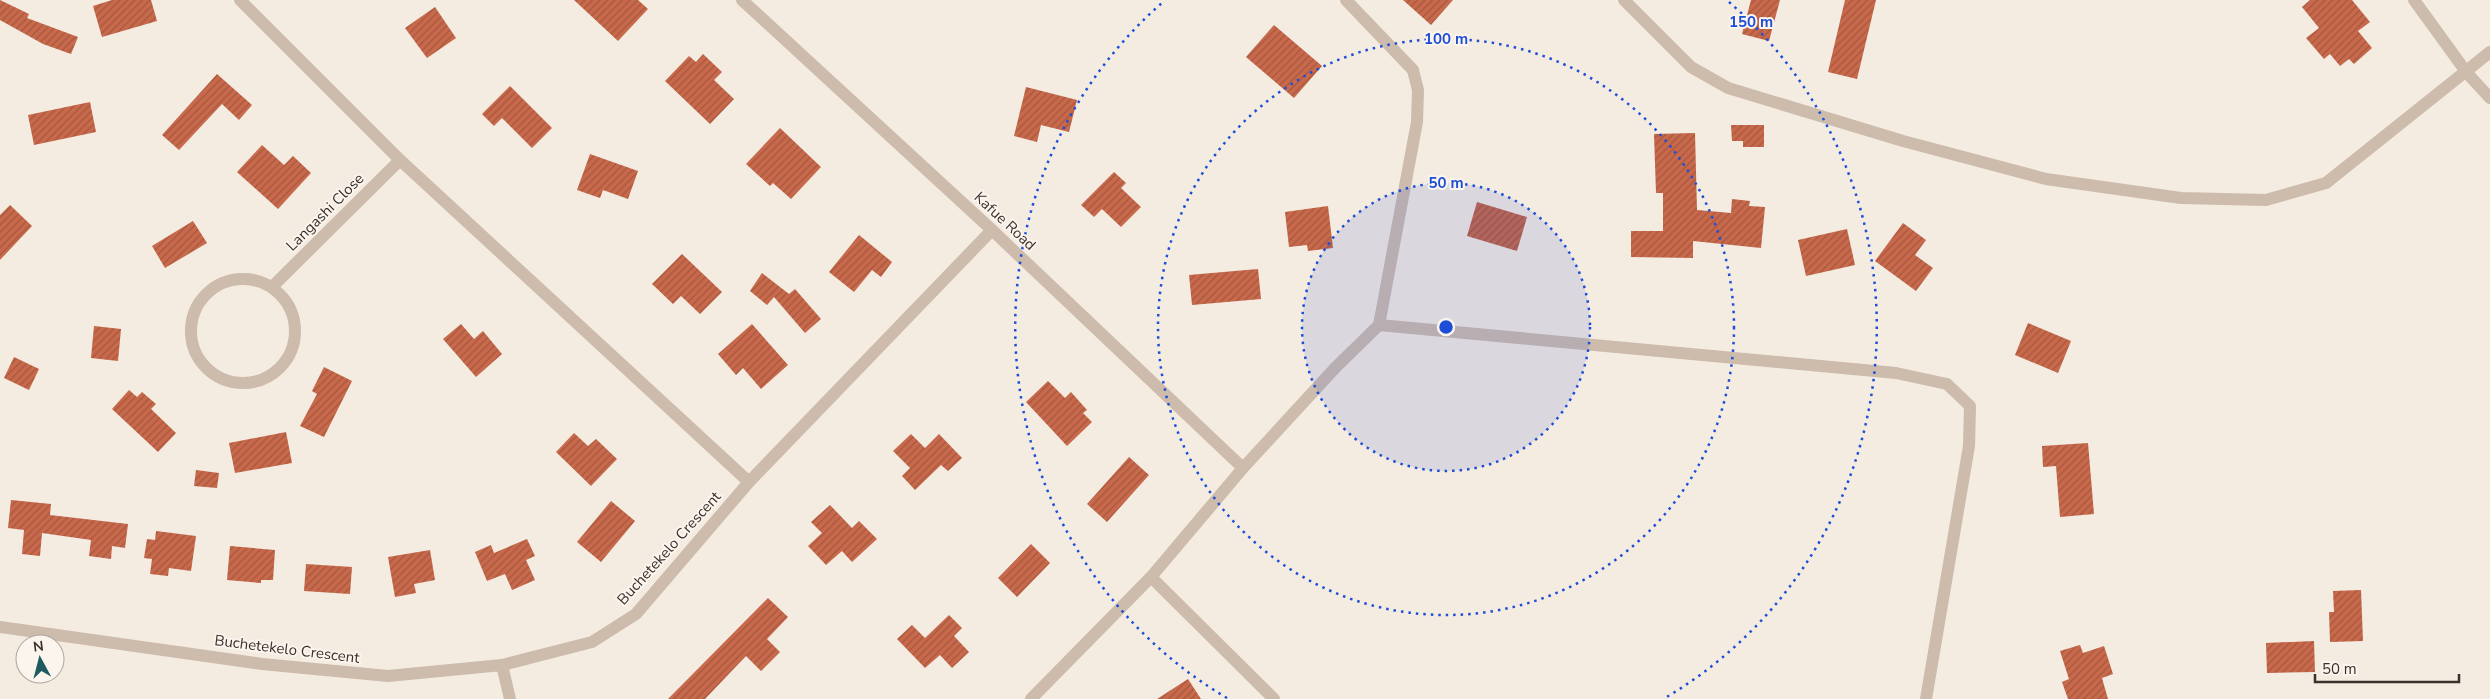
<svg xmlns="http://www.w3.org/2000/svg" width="2490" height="699" viewBox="0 0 2490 699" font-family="'Nunito Sans',sans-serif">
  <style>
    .building { fill: url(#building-hatch) }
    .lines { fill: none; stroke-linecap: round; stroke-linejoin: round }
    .minor { stroke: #cdbbac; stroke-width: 12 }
    .ring { fill: none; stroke: #1d4ed8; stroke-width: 2.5; stroke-dasharray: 2.5 5 }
    .labels { text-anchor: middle; stroke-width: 4; stroke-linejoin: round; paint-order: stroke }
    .street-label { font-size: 15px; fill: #3b302b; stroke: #fbf5ee }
    .centre { fill: #1d4ed8; stroke: #fbf5ee; stroke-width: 2.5 }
    .ring-label { font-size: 15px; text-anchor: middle; font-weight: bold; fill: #1d4ed8; stroke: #fbf5ee; stroke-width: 4; stroke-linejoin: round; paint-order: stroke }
  </style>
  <defs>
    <pattern id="building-hatch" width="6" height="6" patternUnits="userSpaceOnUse" patternTransform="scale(1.25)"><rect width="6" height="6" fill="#c8694b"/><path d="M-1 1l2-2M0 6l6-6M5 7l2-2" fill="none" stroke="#a4573f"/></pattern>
  </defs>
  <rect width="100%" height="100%" fill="#f4ebe1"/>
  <!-- building -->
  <path class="building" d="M0,0L29,14L27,18L78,37L71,54L43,44L0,20Z
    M112,0H151L157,21L102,37L93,6Z
    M574,0H638L648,9L618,41Z
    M1403,0H1453L1431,25Z
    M1751,0H1780L1769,41L1742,34Z
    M1845,0H1876L1857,79L1828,72Z
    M2310,0H2352L2370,22L2358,31L2372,48L2354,64L2349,59L2340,66L2330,54L2324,59L2306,38L2319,28L2302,7Z
    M435,7L456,38L427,58L405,28Z
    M1274,25L1322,66L1294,98L1246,57Z
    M703,54L722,72L714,80L734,99L710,124L665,81L689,56L696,62Z
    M217,74L252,105L239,120L222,104L179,150L162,135Z
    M510,86L552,128L532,148L502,118L494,126L482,114Z
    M1026,87L1077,100L1069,132L1041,125L1037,142L1014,136Z
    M90,102L96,132L34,145L28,115Z
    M1731,125H1764V147H1743V141H1732Z
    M780,128L821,167L791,199L773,183L770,186L746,164Z
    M1695,133L1697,210L1731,213L1732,199L1750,201L1749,206L1765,207L1761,248L1693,241V258L1631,257V231H1663V193H1656L1654,134Z
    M262,145L284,165L293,156L311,173L278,209L237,172Z
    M590,154L638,171L628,199L603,190L600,198L577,190Z
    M1114,172L1126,183L1121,188L1141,207L1121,227L1102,209L1094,217L1081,205Z
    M1477,202L1527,217L1517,251L1467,236Z
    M10,205L32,226L0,260V215Z
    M1328,206L1333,248L1308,251L1307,245L1289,247L1285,212Z
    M193,221L207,243L165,268L152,246Z
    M1903,223L1926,240L1915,255L1933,268L1916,291L1875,261Z
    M1847,229L1855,265L1806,276L1798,240Z
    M859,235L892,262L881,277L872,270L854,292L829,272Z
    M682,254L722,292L700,314L681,296L673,304L652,284Z
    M1258,269L1261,299L1192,305L1189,275Z
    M762,273L789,294L795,289L821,319L805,333L774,297L767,305L750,291Z
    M2028,323L2071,341L2058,373L2015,355Z
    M461,324L474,339L483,331L502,354L476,377L443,339Z
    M752,324L788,365L761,389L743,368L736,375L718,354Z
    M94,326L121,329L118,361L91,358Z
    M14,357L39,369L29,390L4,378Z
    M324,367L352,381L324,437L300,426L317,394L312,391Z
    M1048,381L1065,398L1071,392L1087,410L1083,413L1092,422L1067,446L1026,402Z
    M129,390L137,397L142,392L156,404L151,409L176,433L158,452L112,409Z
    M286,432L292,463L235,473L229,443Z
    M574,433L588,446L596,439L617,459L591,486L556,452Z
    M911,434L925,448L939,434L962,458L948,471L941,465L915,490L902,476L910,468L893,451Z
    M2088,443L2094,514L2060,517L2056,466L2043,467L2042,446Z
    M1129,457L1149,475L1107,522L1087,504Z
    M196,470L219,473L217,488L194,486Z
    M11,500L51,504L50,515L128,524L125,548L112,546L111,559L89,556L91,540L42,533L40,556L22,554L24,530L8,528Z
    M611,501L635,521L601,562L577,542Z
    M830,505L852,528L859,521L877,539L852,562L842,551L826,565L808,546L822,533L811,522Z
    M156,531L196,536L191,571L169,568L168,576L150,574L152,559L144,558L147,539L155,540Z
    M527,539L535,556L526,560L535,580L512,590L505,574L487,581L475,552L491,545L494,553Z
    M1031,544L1050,563L1017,597L998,578Z
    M230,546L275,550L273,580H261V583L227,580Z
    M430,550L435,580L414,584L416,593L395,597L388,557Z
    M306,564L352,567L350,594L304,591Z
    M2361,590L2363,641L2330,642L2329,612H2334L2333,591Z
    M768,598L788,617L767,639L780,652L761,671L746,656L705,699H668Z
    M949,615L962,628L954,636L969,652L952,668L940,655L925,668L897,639L912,625L925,638Z
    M2314,641L2315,672L2267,673L2266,643Z
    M2080,645L2083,653L2104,646L2113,674L2102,678L2108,699H2068L2062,682L2069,679L2060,651Z
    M1188,679L1201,699H1157Z"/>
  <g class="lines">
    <!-- minor -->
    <path class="minor" d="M240,0L400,160L749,482
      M742,0L992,230L1243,468
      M1624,0L1691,67L1728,88L1903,141L2046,179L2181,198L2266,200L2326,183L2490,52
      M2414,0L2467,73L2490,98
      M191 331a52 52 0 1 1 104 0a52 52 0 1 1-104 0Z
      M272,287L400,160
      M1379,325L1896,373L1947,384L1970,406L1969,446L1926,699
      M1151,577L1274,699
      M0,627L262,664L388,676L502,665L592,642L636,614L749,482L992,230
      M502,665L510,699
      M1031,699L1151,577L1243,468L1336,367L1379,325L1417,122L1418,90L1413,70L1346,0"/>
  </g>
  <!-- distance rings -->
  <circle cx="1446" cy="327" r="144" fill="#1d4ed8" fill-opacity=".12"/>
  <g class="ring">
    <circle cx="1446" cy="327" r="144"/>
    <circle cx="1446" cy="327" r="288"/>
    <path d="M1227 698A431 431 0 0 1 1163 2M1729 2A431 431 0 0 1 1665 698"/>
  </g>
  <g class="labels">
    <!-- street labels -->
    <g class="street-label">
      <text transform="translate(325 212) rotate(-45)" y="5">Langashi Close</text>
      <text transform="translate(1005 221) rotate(43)" y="5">Kafue Road</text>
      <text transform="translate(669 548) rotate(-48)" y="5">Buchetekelo Crescent</text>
      <text transform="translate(287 649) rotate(7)" y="5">Buchetekelo Crescent</text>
    </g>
  </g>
  <circle cx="1446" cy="327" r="8" class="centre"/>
  <g class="ring-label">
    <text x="1751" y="27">150 m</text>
    <text x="1446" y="44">100 m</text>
    <text x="1446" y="188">50 m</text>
  </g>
  <!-- north arrow -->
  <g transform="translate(40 659) rotate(353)"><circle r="24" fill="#fbf5ee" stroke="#aea6a0"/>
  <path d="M0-4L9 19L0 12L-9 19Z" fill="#1f5a5e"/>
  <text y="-8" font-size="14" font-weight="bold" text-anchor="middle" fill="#3b302b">N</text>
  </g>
  <!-- scale -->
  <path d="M2315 674v8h144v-8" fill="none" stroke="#3b302b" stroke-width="2.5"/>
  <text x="2322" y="674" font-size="15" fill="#3b302b" stroke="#fbf5ee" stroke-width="4" paint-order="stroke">50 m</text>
</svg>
